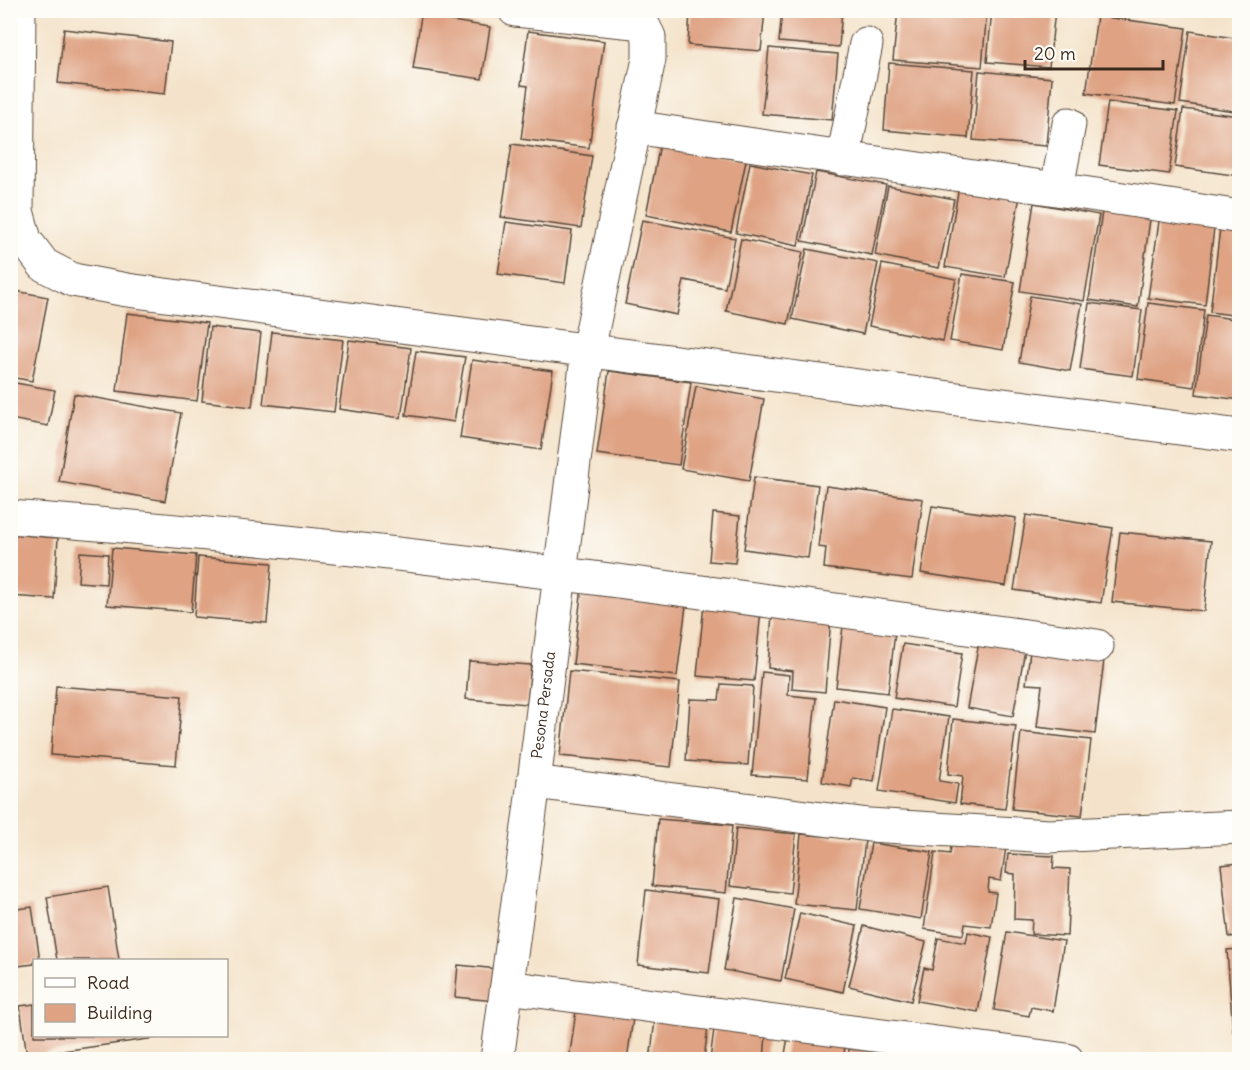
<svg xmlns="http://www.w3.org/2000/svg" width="1250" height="1070" viewBox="0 0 1250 1070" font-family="Delius,sans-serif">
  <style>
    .building { fill: #dfa384 }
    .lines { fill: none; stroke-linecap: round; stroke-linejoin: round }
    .minor-casing { stroke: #574638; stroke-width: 35 }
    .minor { stroke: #fff; stroke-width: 33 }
    .labels { text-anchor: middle; stroke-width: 5; stroke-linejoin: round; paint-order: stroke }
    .street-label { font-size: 15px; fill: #3b2a1e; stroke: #fdfcf7 }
  </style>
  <rect width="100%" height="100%" fill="#fdfcf7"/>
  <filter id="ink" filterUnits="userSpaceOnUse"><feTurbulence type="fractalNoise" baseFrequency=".0167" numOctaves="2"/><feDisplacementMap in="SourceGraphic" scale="12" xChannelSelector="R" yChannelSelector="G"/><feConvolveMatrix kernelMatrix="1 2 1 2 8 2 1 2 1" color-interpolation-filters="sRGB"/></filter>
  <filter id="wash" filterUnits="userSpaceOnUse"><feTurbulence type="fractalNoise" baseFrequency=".008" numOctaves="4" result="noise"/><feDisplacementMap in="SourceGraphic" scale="24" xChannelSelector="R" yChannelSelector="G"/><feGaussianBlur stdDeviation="1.35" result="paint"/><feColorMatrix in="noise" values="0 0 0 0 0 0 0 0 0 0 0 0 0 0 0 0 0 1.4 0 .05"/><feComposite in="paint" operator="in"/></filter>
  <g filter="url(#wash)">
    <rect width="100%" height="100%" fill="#f4e3ca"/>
    <g id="blocks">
      <!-- building -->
      <path class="building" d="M690,10H765L761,51L688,45Z
        M782,10H842L839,47L779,42Z
        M898,10H987L982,67L893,60Z
        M992,10H1055L1049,67L987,62Z
        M421,16L490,27L482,79L413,69Z
        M1097,16L1186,28L1175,105L1086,93Z
        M64,29L171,42L165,94L58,83Z
        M528,31L604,41L589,148L521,139L528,86L521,85Z
        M1190,31L1240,39V112L1180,103Z
        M769,48L838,54L832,120L762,114Z
        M889,63L974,70L968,138L884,130Z
        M979,71L1052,78L1046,146L973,140Z
        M1108,102L1178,111L1169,174L1099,165Z
        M1183,109L1240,116V176L1175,167Z
        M512,144L592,156L581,228L501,217Z
        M660,144L746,161L731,232L646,215Z
        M750,163L812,175L798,246L736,233Z
        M816,172L886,185L872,255L802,241Z
        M888,186L954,199L939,268L875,255Z
        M959,186L1020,196L1005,277L945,267Z
        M1034,203L1099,215L1084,301L1020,291Z
        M1103,205L1151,212L1138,307L1089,300Z
        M642,220L735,238L725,288L684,280L677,315L625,304Z
        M1159,221L1214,228L1205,305L1148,298Z
        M506,222L572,231L565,283L498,274Z
        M1220,228L1240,231V316L1210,312Z
        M741,239L803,252L788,324L726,311Z
        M807,249L878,263L863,334L792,319Z
        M882,264L956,279L943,341L869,326Z
        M962,274L1015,282L1003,350L950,341Z
        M10,290L48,297L32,381L10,377Z
        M1030,296L1082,304L1070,371L1019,362Z
        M1089,303L1142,310L1133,376L1080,369Z
        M1148,303L1204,310L1194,387L1138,379Z
        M127,313L207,323L197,401L117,391Z
        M1206,315L1240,320V400L1196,394Z
        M210,327L261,333L252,407L202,401Z
        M272,332L343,340L334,412L263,404Z
        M349,340L411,348L401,418L339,409Z
        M416,351L465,357L454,422L406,415Z
        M472,360L553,371L541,450L460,438Z
        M609,371L691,382L679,465L597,454Z
        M10,382L55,390L48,426L10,419Z
        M696,386L764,399L749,481L681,469Z
        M74,394L181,413L165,501L59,482Z
        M754,477L818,485L808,558L744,549Z
        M826,486L923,499L912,579L824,568L826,548L818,547Z
        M932,506L1016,518L1006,586L921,573Z
        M713,513L740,516L735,563L709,561Z
        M1026,515L1113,528L1101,603L1014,590Z
        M1120,532L1211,541L1204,611L1112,602Z
        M10,534L58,538L54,599L10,596Z
        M112,548L196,555L191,612L107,605Z
        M80,552L108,554L106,584L78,582Z
        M198,557L272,563L267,623L194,617Z
        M582,586L687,598L677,676L573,664Z
        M704,604L761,610L754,681L697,676Z
        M772,614L831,618L825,692L792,689L793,671L768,668Z
        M843,626L895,632L888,693L836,687Z
        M979,642L1025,650L1013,716L967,708Z
        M903,644L962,653L954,707L894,698Z
        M1030,651L1104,660L1095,734L1037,727L1042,685L1026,684Z
        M469,661L531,665L527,704L466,699Z
        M569,671L680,682L671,767L560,756Z
        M762,672L789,675L788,695L816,698L808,779L752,775Z
        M721,684L753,686L748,765L686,761L690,699L719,700Z
        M56,686L182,696L176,765L51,755Z
        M834,699L885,707L874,781L853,778L851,787L822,782Z
        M892,709L949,717L939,781L958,784L955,803L879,791Z
        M953,719L1016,726L1005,809L960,804L963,776L948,774Z
        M1021,732L1091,740L1082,816L1012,809Z
        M658,819L732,825L726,893L652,886Z
        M736,828L796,834L790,893L730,886Z
        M801,834L865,840L857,910L794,904Z
        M952,840L1006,847L1001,881L989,879L988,892L996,893L991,927L965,924L963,935L924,929L935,852L950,854Z
        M871,843L932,852L921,919L860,909Z
        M1008,854L1054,856L1053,868L1070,869L1067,936L1031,934L1032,920L1014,919L1015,874L1006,873Z
        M1240,863V936L1229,937L1221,865Z
        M108,887L119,960H57L47,897Z
        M646,890L719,899L709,973L638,965Z
        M737,898L794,909L781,981L724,970Z
        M32,907L40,960H34V964L10,967V910Z
        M800,913L857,926L843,992L785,979Z
        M864,926L926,942L911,1001L849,986Z
        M968,932L992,937L978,1012L917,1001L924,968L932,970L938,938L966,943Z
        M1007,932L1064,941L1053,1011L1031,1007L1029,1016L994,1010Z
        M1240,949V1031L1233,1032L1227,950Z
        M458,965L498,969L495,1001L455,997Z
        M34,1004V1036H155V1038L27,1056L20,1006Z
        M577,1004L634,1011L627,1060H569Z
        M655,1020L708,1026L704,1060H650Z
        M714,1029L766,1035L764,1060H710Z
        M789,1031L846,1041L843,1060H784Z
        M849,1049L904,1055V1060H848Z"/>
    </g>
  </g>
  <g filter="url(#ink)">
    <use href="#blocks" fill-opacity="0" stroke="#574638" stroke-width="1.5"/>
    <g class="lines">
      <!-- minor casing -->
      <g class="minor-casing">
        <g id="minor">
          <path d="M19,10L17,211L25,240L44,265L73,280L127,290L1240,436"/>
          <path d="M634,127C836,158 1038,185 1240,217"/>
          <path d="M843,159L866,44"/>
          <path d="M1057,188L1069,124"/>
          <path d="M10,517C374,544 736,596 1097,646"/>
          <path d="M534,782L869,825L1049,836L1240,827"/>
          <path d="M507,987L1067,1060"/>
          <path id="s1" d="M497,1060L534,782L588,350L649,59V37L643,25L634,22L515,10"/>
        </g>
      </g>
      <!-- minor -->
      <use href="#minor" class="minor"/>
    </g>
  </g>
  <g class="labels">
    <!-- street labels -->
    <g class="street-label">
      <text dy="5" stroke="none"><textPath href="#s1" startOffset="358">Pesona Persada</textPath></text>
    </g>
  </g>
  <!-- margin -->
  <rect width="1250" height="1070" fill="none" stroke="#fdfcf7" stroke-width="36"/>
  <!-- legend -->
  <rect x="33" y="959" width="195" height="78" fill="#fdfcf7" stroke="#afa8a0" stroke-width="1.5"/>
  <rect x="45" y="978" width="30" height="9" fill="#ffffff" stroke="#afa8a0" stroke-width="1.5"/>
  <text x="87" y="989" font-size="18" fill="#3b2a1e">Road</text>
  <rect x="45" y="1004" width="30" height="18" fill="#dfa384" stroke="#afa8a0" stroke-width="1.5"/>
  <text x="87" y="1019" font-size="18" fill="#3b2a1e">Building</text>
  <!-- scale -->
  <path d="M1025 60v9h138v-9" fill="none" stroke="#3b2a1e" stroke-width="3"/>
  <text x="1034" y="60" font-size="18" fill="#3b2a1e" stroke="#fdfcf7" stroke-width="4.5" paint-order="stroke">20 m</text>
</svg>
